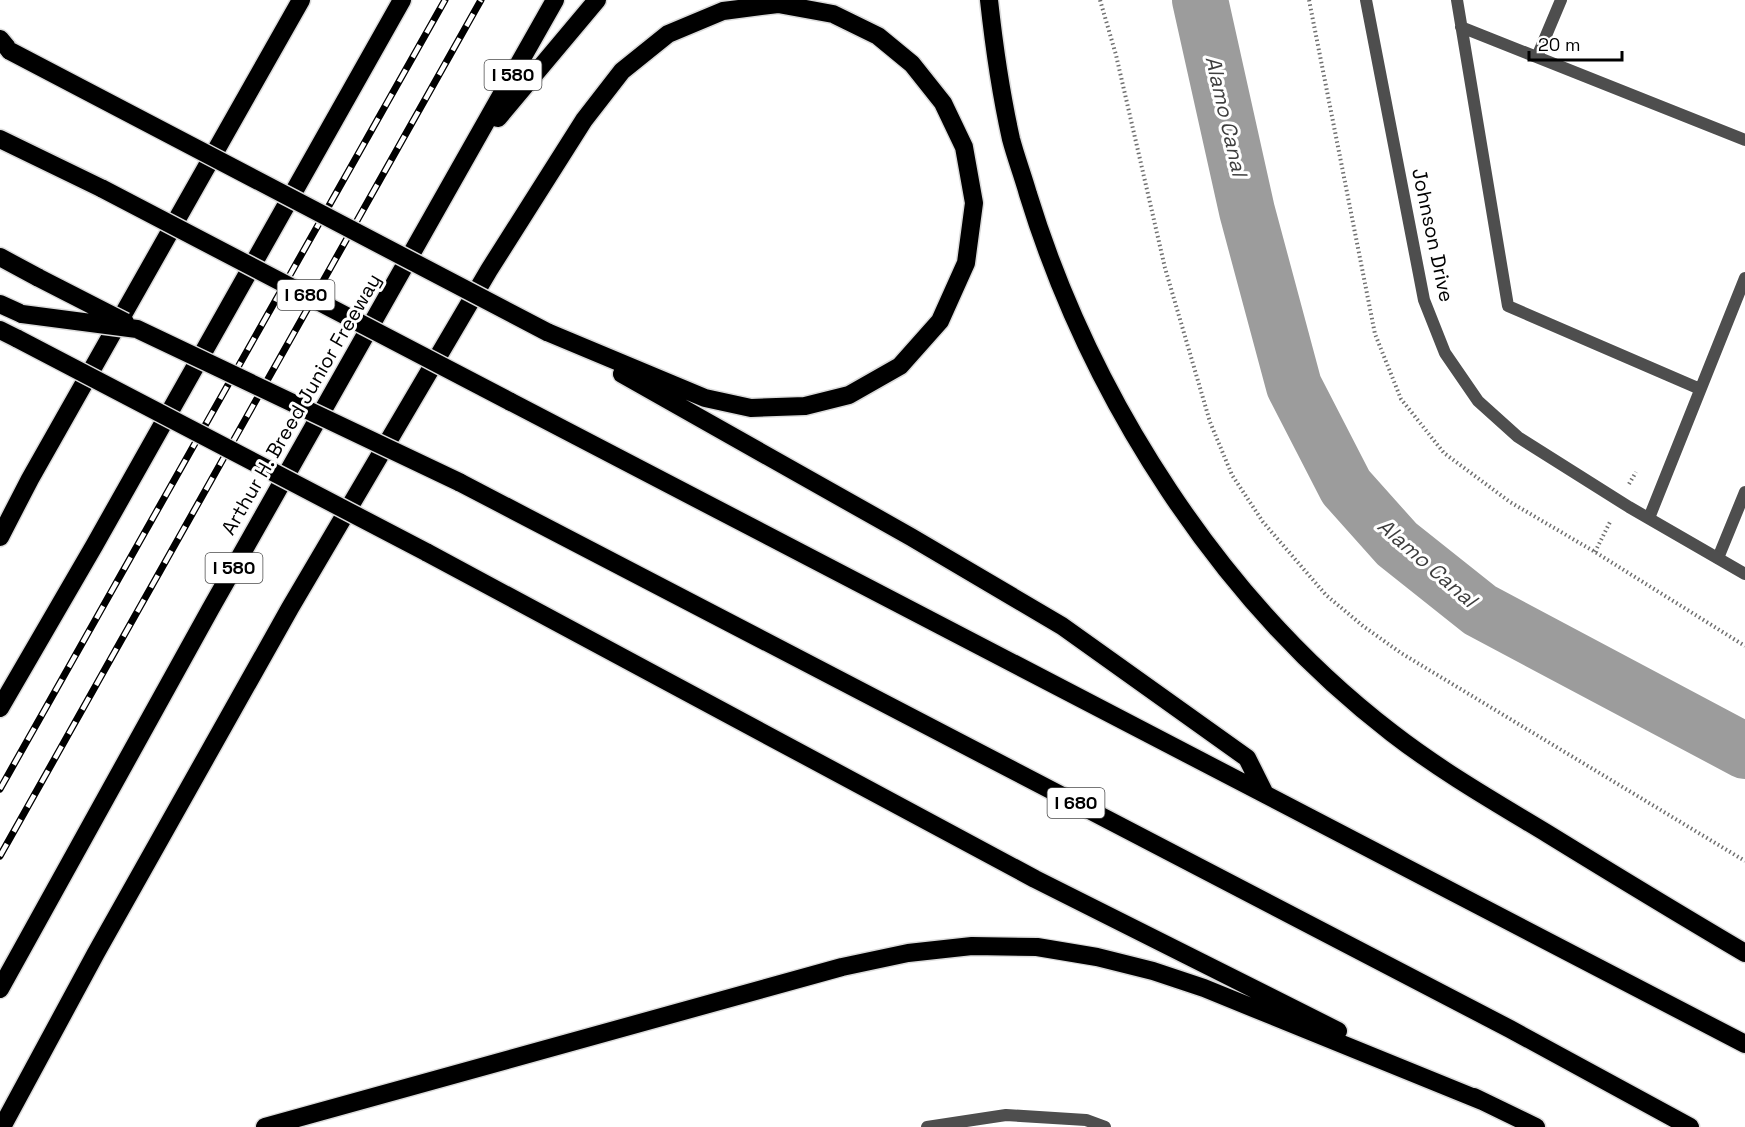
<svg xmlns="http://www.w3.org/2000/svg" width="1745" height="1127" viewBox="0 0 1745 1127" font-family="'Space Grotesk',sans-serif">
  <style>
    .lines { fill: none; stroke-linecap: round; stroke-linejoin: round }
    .river { stroke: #9c9c9c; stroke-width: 56 }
    .motorway-casing { stroke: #dbdbdb; stroke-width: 21 }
    .path { stroke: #707070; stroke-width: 4; stroke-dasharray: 1.5 3; stroke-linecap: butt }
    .service { stroke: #4e4e4e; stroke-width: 12 }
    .tertiary { stroke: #4e4e4e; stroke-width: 12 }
    .motorway { stroke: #000; stroke-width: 18 }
    .rail-casing { stroke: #000; stroke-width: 7 }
    .rail { stroke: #fff; stroke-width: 4.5; stroke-dasharray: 14; stroke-linecap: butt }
    .motorway-bridge-casing { stroke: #dbdbdb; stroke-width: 21; stroke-linecap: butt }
    .motorway-bridge { stroke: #000; stroke-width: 18 }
    .labels { text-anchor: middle; stroke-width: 6; stroke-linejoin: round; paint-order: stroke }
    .shield { fill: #fff; stroke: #4c4c4c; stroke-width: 1.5 }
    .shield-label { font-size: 18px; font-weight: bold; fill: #000 }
    .street-label { font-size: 20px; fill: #000; stroke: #fff }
    .water-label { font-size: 21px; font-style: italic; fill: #3d3d3d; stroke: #fff }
  </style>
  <rect width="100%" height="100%" fill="#fff"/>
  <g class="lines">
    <!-- river -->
    <path class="river" d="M1200,0L1247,211L1294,386L1346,487L1397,544L1480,610L1745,751"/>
    <!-- motorway casing -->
    <g class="motorway-casing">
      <path id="motorway" d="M989,0C994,46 1001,94 1011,139C1016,158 1023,176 1028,194C1091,399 1221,602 1392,733C1441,771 1495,802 1548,834C1613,874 1679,914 1745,953
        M0,39L10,51
        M498,118L597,0
        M0,139L103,189
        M0,257L39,278
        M0,304L22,314
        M0,330L18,339
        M622,374L911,537L1062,626L1247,758L1265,794
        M509,401L1745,1044
        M459,482L1510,1029L1690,1127
        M0,537L30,479L301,0
        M426,552L1035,879L1338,1031
        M0,708L94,546L402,0
        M0,989L211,608L555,0
        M1474,1097L1536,1127
        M2,1127L96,953L290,608L489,270L584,120L622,71L668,34L723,11L778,4L833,14L878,36L912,64L943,103L964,147L974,203L966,263L940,321L900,366L849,395L805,406L751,408L705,398L547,332
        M265,1127L842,967L908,953L972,946L1037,947L1097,957L1153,971L1204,988L1482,1101"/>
    </g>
    <!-- path -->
    <path class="path" d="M1100,0L1116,55L1165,268L1210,422L1232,475L1263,522L1326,595L1363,626L1401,653L1745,861
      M1309,0L1375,334L1401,399L1444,453L1510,502L1595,552L1745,646
      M1629,484L1636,472
      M1595,552L1611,520"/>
    <!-- service -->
    <path class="service" d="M1457,0L1508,306L1700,389
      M1461,27L1745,140
      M1537,57L1561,0
      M1649,518L1745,278
      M1718,558L1745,492
      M927,1127L1006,1115L1086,1120L1105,1127"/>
    <!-- tertiary -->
    <path class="tertiary" d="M1366,0L1424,300L1445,353L1478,401L1518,437L1629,507L1745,574"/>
    <!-- motorway -->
    <use href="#motorway" class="motorway"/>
    <!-- rail casing -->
    <g class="rail-casing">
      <path id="rail" d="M0,789L445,0
        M0,856L481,0"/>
    </g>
    <!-- rail -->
    <use href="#rail" class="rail"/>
    <!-- motorway-bridge casing -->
    <g class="motorway-bridge-casing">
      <path id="motorway-bridge" d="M10,51L547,332
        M103,189L509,401
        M39,278L125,322
        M22,314L137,329L459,482
        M18,339L426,552"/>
    </g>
    <!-- motorway-bridge -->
    <use href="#motorway-bridge" class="motorway-bridge"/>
  </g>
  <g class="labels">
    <!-- shield labels -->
    <g class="shield">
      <rect x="484.5" y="60" width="57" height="30" rx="4.5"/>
      <rect x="277.5" y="280" width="57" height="30" rx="4.5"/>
      <rect x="205.5" y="553" width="57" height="30" rx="4.5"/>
      <rect x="1047.5" y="788" width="57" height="30" rx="4.5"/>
    </g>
    <g class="shield-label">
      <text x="513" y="81">I 580</text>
      <text x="306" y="301">I 680</text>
      <text x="234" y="574">I 580</text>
      <text x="1076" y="809">I 680</text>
    </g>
    <!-- street labels -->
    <g class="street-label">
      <text transform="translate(1433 235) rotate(78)" y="7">Johnson Drive</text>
      <text transform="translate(301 404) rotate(-60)" y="7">Arthur H. Breed Junior Freeway</text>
    </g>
    <!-- water labels -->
    <g class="water-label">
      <text transform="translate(1226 116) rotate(77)" y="7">Alamo Canal</text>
      <text transform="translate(1427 563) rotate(41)" y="7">Alamo Canal</text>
    </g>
  </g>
  <!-- scale -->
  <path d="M1529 51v9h93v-9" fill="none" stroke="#000000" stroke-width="3"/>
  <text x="1538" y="51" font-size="18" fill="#000000" stroke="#ffffff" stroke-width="4.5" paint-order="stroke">20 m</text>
</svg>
